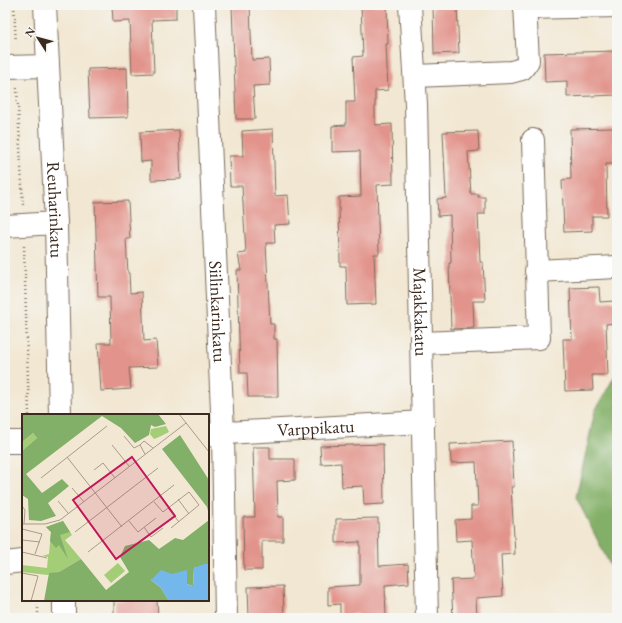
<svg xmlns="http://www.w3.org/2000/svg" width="622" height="623" viewBox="0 0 622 623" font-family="'EB Garamond',serif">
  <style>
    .forest { fill: #83b068; stroke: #5f6d43 }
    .building { fill: #e2948c }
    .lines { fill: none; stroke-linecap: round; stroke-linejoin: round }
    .minor-casing { stroke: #7b6c5d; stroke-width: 24 }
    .path { stroke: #7b6c5d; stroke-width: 2.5; stroke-dasharray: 1 3; stroke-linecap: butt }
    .minor { stroke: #fff; stroke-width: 22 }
    .labels { text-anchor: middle; stroke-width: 3; stroke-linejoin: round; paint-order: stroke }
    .street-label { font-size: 18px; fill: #3b2a1e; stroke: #f6f6f2 }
    .inset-road { fill: none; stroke: #a99b8a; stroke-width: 1 }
    .view { fill: #c2185b; fill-opacity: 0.15; stroke: #c2185b; stroke-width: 2 }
    .inset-edge { fill: none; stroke: #3b2a1e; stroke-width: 2 }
  </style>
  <rect width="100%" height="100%" fill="#f6f6f2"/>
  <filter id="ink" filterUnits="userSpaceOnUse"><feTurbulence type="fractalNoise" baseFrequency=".025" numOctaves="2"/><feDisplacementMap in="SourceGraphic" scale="8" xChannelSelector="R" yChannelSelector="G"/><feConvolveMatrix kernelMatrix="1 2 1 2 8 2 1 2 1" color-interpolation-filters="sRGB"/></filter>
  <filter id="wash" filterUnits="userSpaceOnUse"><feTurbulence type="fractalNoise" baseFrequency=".012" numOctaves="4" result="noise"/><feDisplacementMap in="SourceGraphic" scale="16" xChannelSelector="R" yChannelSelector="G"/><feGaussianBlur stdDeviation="0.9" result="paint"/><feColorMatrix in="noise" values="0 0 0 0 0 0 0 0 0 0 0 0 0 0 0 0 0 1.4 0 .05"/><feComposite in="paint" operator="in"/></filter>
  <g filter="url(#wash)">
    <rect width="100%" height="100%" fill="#f2e7d2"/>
    <!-- forest -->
    <path class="forest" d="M617,372V579L576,497L595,411Z"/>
    <g id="blocks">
      <!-- building -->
      <path class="building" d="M112,5H176V19L152,20L154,73L132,74L130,21L113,22Z
        M232,5H250L252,60L269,59L270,85L253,86L255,119H236Z
        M361,5H387L388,44H386L388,90L375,91V125L392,124L393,184L377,185L379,254H374L376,304L347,305L346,266H340L339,197L361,196L360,151L332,152V126L346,125V102H355L353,57L363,56Z
        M433,5H457L459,53L434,54Z
        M617,51V95L567,97V81L545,82L544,53Z
        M127,68L128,117L90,118L88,69Z
        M614,128L615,164H606L607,216H592V231L564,232L562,180L571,179L570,129Z
        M273,129L275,196L288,195L290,224L274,225L275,243H266L270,324H274V339H277L278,397H248L247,373H240L237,270H241L238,254L246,253L242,186H230L229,156H243L242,131Z
        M179,130L181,179L151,180V161L141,162L140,132Z
        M478,131L479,151L468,152L471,194H478V197H485V214H478L480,262H483L485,301H473L474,328L451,329L449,263H451L450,215L438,216L437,199L446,198L443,132Z
        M128,201L130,239H126L128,273H129L130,293L142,292L144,341L156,340L158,367L129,368L131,389L101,391L98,343H111L110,297H98L95,202Z
        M599,287L600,302L615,301L616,323L606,324L608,375H592L593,390L565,391L563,339H572L570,288Z
        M512,441L514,487H511L515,554L501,555L503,596L476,598L477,618H453L451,580L474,579L472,540L456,541L455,520L471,519V506H478L476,462L451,463L450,444Z
        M383,444L384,504L364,505L363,486L342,487L341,463L321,464L320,446Z
        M253,447H270V459H295V480L277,481L278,517H283V541H262V570H244L243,517H255Z
        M378,518L379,566L408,564L409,583L385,585L386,618H358V614L340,615V604L328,605V587L360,585V542L336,543V519Z
        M283,586L284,618H249L248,587Z
        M114,600H157L158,618H114Z"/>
    </g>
  </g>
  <g filter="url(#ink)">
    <use href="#blocks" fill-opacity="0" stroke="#7b6c5d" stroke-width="1"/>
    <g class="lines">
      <!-- minor casing -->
      <g class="minor-casing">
        <g id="minor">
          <path id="s1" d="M45,5L56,223L60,415"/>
          <path id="s2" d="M204,5L223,433L226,618"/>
          <path id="s3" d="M410,5L416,104L427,618"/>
          <path d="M525,8L617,6"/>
          <path d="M5,67L48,66"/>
          <path d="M415,76L511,72L522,69L528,61L525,5"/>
          <path d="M5,226L56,223"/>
          <path d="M536,271L617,267"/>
          <path d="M422,343L539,338L533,140"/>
          <path id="s4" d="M209,434L424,422"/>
          <path d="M5,442H23"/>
          <path d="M5,563L23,561"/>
          <path d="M64,600V618"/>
        </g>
      </g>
      <!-- path -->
      <path class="path" d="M14,5L16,45
        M17,88L23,205
        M24,246L29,415
        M38,600V618"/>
      <!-- minor -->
      <use href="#minor" class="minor"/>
    </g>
  </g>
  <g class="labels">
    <!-- street labels -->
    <g class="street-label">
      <text dy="6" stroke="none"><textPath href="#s1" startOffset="205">Reuharinkatu</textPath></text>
      <text dy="6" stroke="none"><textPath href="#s2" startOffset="307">Siilinkarinkatu</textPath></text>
      <text dy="6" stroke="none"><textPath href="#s3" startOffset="307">Majakkakatu</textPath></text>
      <text dy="6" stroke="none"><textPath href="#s4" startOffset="107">Varppikatu</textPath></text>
    </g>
  </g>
  <!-- overview -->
  <g transform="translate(22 414)">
    <rect width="187" height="187" fill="#f2e7d2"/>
    <path d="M144,12L147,18L137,23L132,25L128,20L129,15ZM11,19L15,24L0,37V28ZM41,107L50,121L43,126L59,145L37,158L25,161L0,158V151L25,154L26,143L20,142L27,140L29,118L24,113ZM96,149L103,157L89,169L82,161Z" fill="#a4cd78"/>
    <path d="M0,0H136L144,10L133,13L129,11L127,21L113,29L99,14L80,2L4,60L20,79L40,65L47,72L26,89L34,102L19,107L7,106L6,85L0,81V37L15,24L11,19L0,28ZM158,21L187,66V101L185,93L140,35ZM187,106V150L172,154L171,172L165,170L164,157L129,166L139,174L147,187H22L27,159L37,158L59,145L84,176L107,158L98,143L103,132L127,126L137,135L153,124L161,126ZM41,107L48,118L38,121L46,145L37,131L34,134L28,127L29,118L24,113Z" fill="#83b068"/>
    <path d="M182,150H187V187H147L139,174L129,166L139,156L150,160L165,156V170L171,172L172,154Z" fill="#74b7ea"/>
    <path class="inset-road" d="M157,0L187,38M102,22L112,34L118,31M90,31L107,52M123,40L118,31L122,27L131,34M45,43L100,113M72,56L81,49L93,64M19,64L85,12M50,74L62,88M156,85L167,100M36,87L46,99M132,88L141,98L167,78L177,91L149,114M0,92L3,96L2,110M146,94L157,108M107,107L116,118L134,104M0,110H23L38,106L164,9M122,113L129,123L141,114M0,115L20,120L13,140M53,118L136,54M0,126L18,128M0,138L25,144M66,138L152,71M0,159L16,162L9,187"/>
    <path class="view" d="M110,43L153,102L94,145L51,86Z"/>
    <rect width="187" height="187" class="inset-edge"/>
  </g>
  <!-- margin -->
  <rect width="622" height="623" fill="none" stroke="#f6f6f2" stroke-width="20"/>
  <!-- north arrow -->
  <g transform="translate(38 38) rotate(306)" stroke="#f6f6f2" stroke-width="3" paint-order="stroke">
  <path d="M0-3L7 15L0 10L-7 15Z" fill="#3b2a1e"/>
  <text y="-6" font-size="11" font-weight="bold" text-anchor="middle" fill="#3b2a1e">N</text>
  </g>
</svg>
